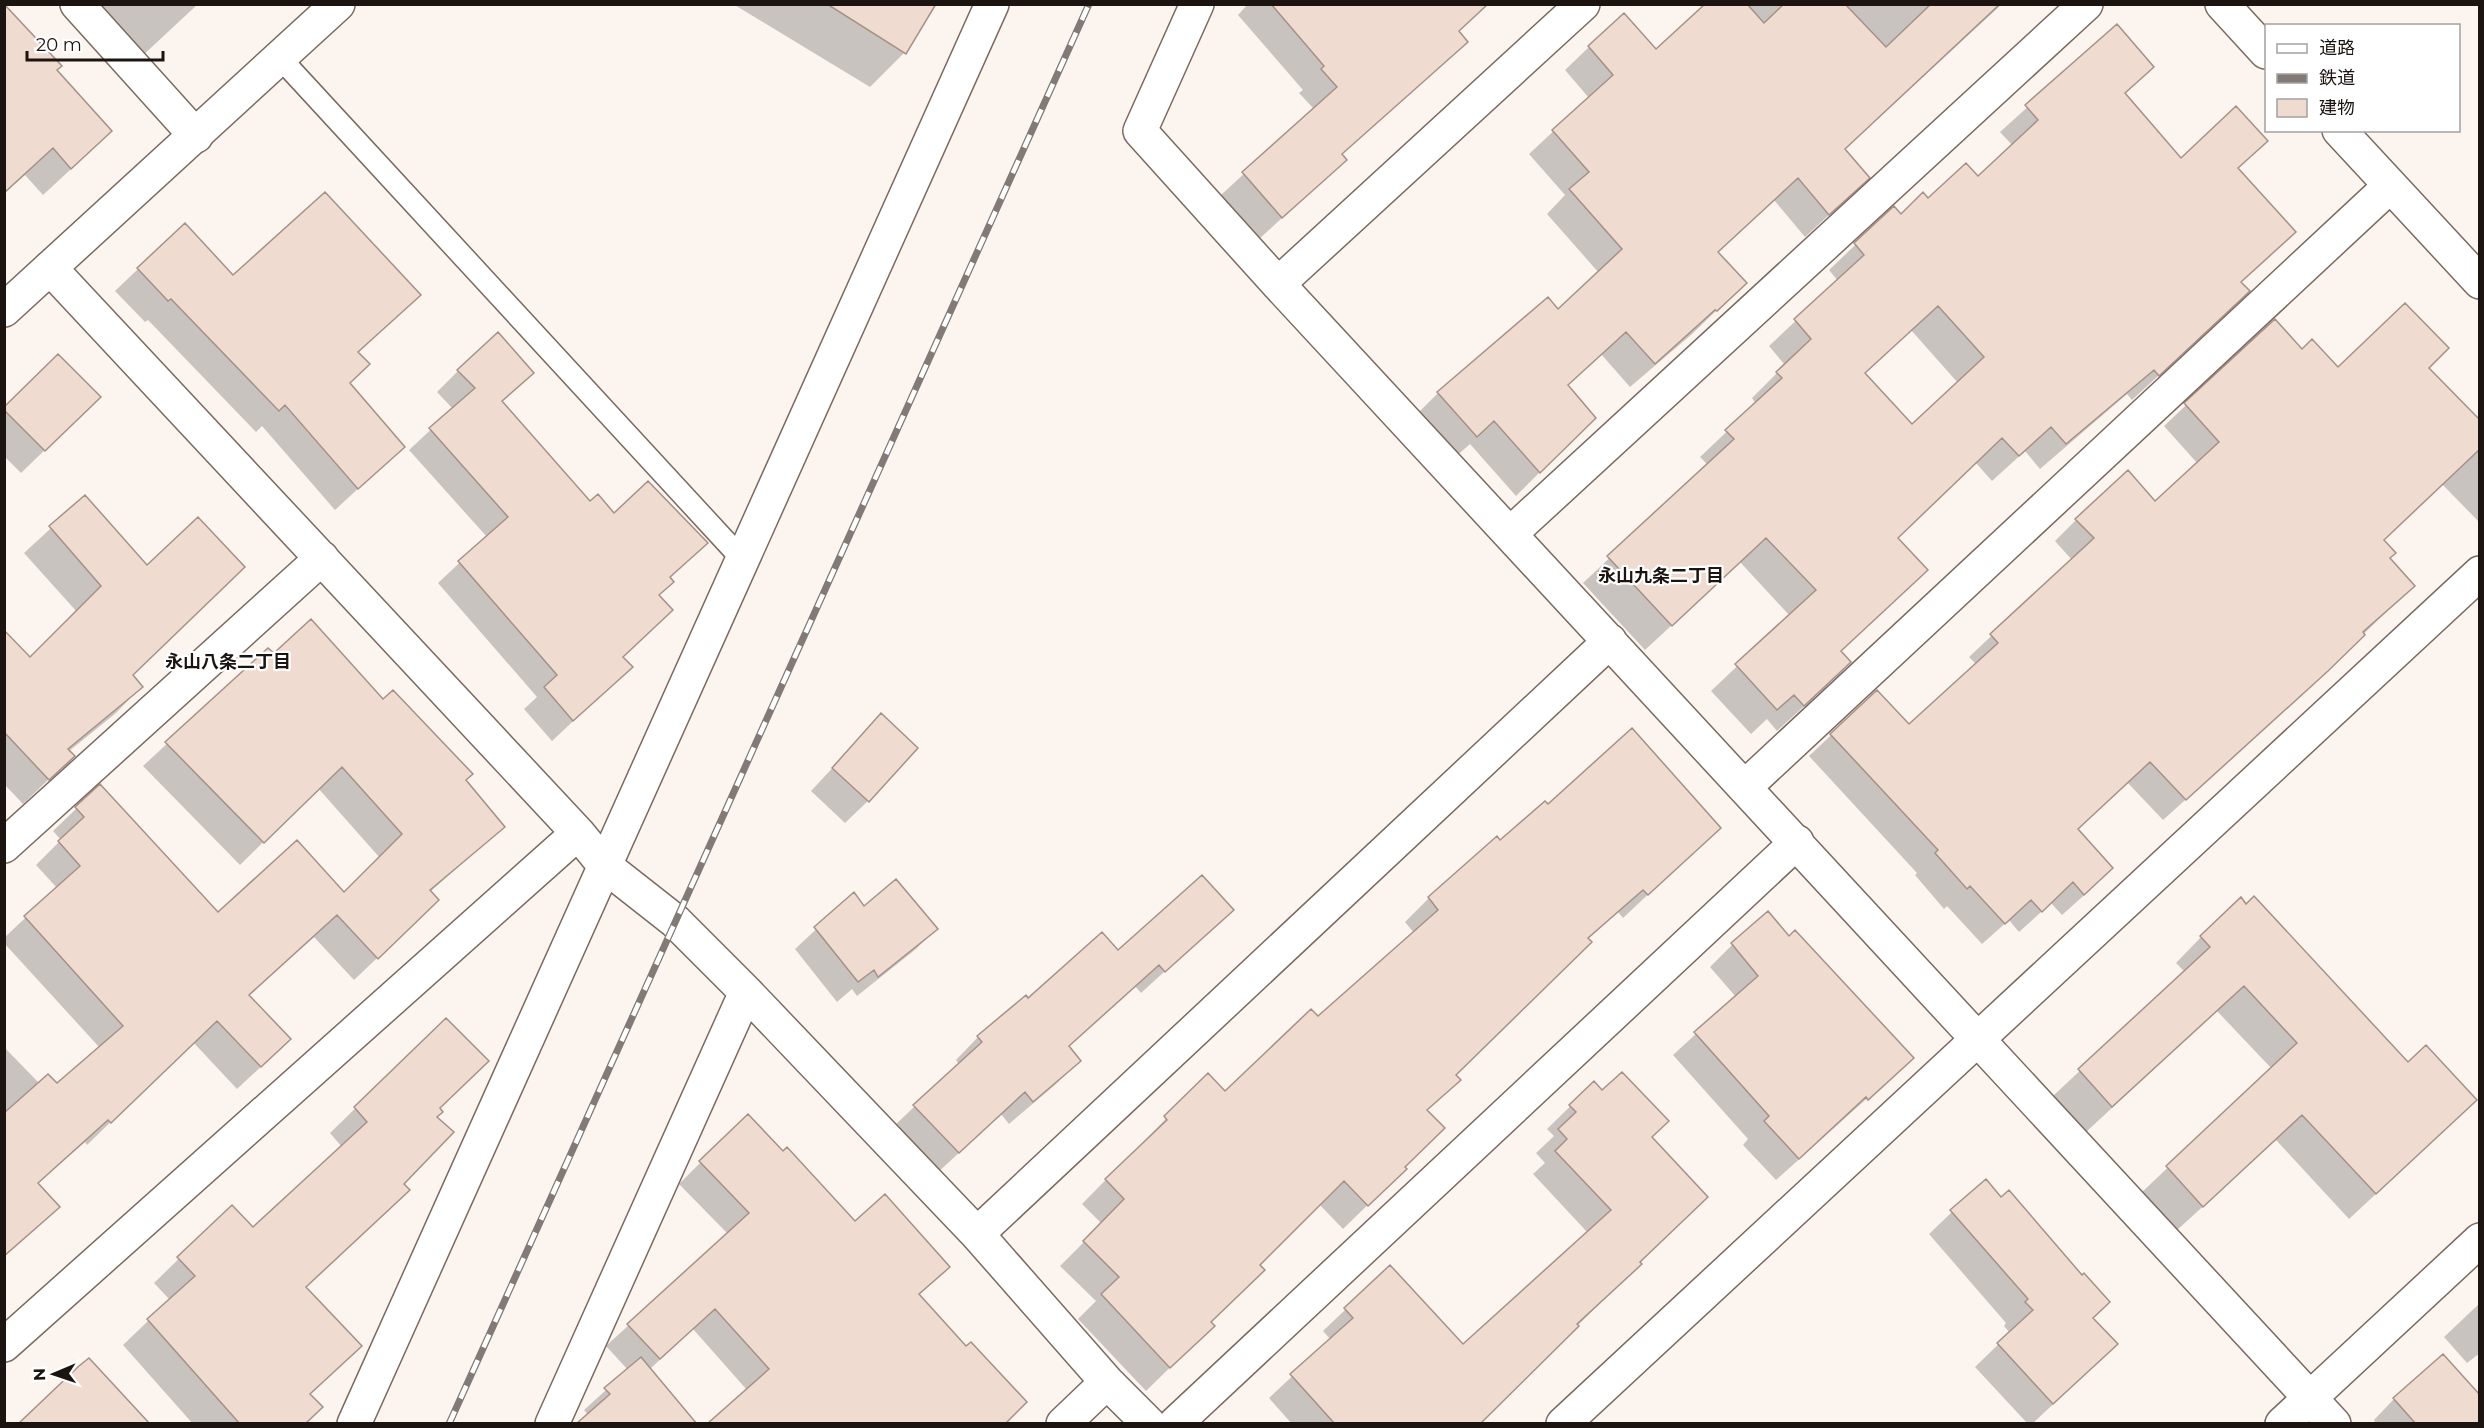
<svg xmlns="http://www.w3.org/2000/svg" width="2484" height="1428" viewBox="0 0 2484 1428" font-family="Montserrat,'Noto Sans JP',sans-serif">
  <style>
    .shadow { fill: #0003; fill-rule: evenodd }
    .building { fill: #efdbd0; stroke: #a49187; stroke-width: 1.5; fill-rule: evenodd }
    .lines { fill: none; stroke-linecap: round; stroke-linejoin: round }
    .lane-casing { stroke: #7c6a61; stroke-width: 24 }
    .street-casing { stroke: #7c6a61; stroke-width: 36 }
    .secondary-casing { stroke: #7c6a61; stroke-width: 36 }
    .lane { stroke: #fff; stroke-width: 21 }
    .street { stroke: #fff; stroke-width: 33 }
    .secondary { stroke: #fff; stroke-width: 33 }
    .rail-casing { stroke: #817a76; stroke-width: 7 }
    .rail { stroke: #fff; stroke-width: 4.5; stroke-dasharray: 14; stroke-linecap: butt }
    .labels { text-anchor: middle; stroke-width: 4.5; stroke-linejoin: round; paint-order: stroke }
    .neighbourhood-label { font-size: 18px; font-weight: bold; fill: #1b1411; stroke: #fff }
  </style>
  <rect width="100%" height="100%" fill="#fcf4ef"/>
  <!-- shadow -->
  <path class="shadow" d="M98,4H198L139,59Z
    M733,4H935L904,53L870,87Z
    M1248,4H1336L1458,32L1466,42L1341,155L1345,160L1258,240L1220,196L1314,109L1299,93L1303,90L1238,15Z
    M1707,4H2002L1844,150V201L1805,237L1774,200L1717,253L1721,306L1692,334L1630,387L1601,354L1567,386L1594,418L1516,496L1470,444L1453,459L1414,417L1438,393L1558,311L1599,273L1547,214L1565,195L1529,154L1589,98L1565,70L1589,47L1656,51Z
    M4,9L11,16L13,14L60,66L56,71L83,158L43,195L25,175L4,193Z
    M2117,26L2152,67L2125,94L2180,160L2266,141L2237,169L2294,232L2240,283L2222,317L2132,400L2127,394L2040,469L2025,451L1992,481L1976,463L1897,538L1926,570L1840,652L1849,662L1824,688L1777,731L1767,719L1751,734L1711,691L1790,616L1740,562L1645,650L1583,583L1708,465L1700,457L1756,404L1752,398L1785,365L1769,346L1838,281L1829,270L1894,208L1900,216L1978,178L2013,146L2000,132ZM1911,330L1958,383L1912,426L1863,374Z
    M138,269L418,295L357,353L348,384L403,447L335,510L262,426L256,432L148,320L145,322L115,291Z
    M2275,321L2302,351L2338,370L2427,368L2480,422V523L2442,484L2382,540L2388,558L2391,607L2304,693L2163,820L2127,782L2077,830L2090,890L2062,915L2051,903L2019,932L2009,920L1982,944L1947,906L1944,909L1915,875L1917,873L1809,756L1877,692L1909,726L1976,664L1969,657L2072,560L2055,541L2076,520L2155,503L2198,464L2164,426Z
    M458,371L532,373L501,403L590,503L614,515L706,543L669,579L658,596L622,657L631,667L552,741L524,709L537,697L438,583L487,537L409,450L453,409L437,392Z
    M4,409L76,420L21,473L4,456Z
    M85,497L131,675L141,687L116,713L68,752L73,756L23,804L4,784V632L30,659L77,612L24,553Z
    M268,650L274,656L383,701L465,781L503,827L430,892L414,923L354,980L314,937L248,996L266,1062L237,1089L193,1042L87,1145L85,1142L37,1184L58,1207L4,1256V1047L39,1083L57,1085L100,1048L4,943V938L57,888L36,865L61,840L53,831L100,786L217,914L344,894L380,858L318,788L240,865L143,766Z
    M881,716L868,801L845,823L811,791Z
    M1548,806L1719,828L1623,918L1618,912L1587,940L1455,1075L1459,1080L1426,1111L1403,1167L1381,1192L1343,1229L1319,1204L1258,1265L1189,1349L1146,1391L1078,1319L1096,1301L1060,1266L1102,1224L1082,1204L1208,1076L1225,1093L1318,1018L1414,933L1405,922L1429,898L1496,838L1500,842Z
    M854,894L864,908L936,929L916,949L857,996L852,989L837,1002L795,949Z
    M1232,910L1141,993L1135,986L1068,1047L1079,1061L1056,1084L1009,1124L1001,1114L935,1175L892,1128L959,1064L956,1060L978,1037L1028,1000L1118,952Z
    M2201,937L2408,1064L2449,1126L2349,1219L2276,1140L2176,1231L2141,1193L2272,1069L2217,1011L2086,1132L2053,1096L2185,972L2176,963Z
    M1789,938L1912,1058L1776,1180L1743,1145L1748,1139L1673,1055L1736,997L1710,967L1732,945Z
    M446,1020L436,1118L305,1288L335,1371L309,1395L304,1424H193L123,1345L170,1300L154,1283L232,1207L253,1230L342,1147L330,1133Z
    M1594,1083L1650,1138L1640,1264L1478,1424H1292L1269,1398L1331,1340L1323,1331L1346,1309L1463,1346L1588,1233L1533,1174L1545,1163L1536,1153L1554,1136L1547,1129Z
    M701,1162L855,1223L948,1267L919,1295L747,1390L693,1329L650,1369L588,1415L584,1410L628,1370L606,1346L728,1234L679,1184Z
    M1952,1212L2091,1318L2093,1367L2032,1424H2028L1975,1367L2010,1333L2004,1326L2006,1323L1929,1234Z
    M2480,1303V1353L2467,1363L2444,1337Z
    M2394,1399L2480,1424H2376L2374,1420Z"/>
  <!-- building -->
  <path class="building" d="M4,4L62,66L57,70L112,131L71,169L53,148L4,193Z
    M827,4H936L906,54Z
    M1271,4H1488L1459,31L1468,42L1342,154L1347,160L1282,218L1242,172L1337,87L1321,69L1324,66Z
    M1705,4H1747L1764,23L1784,4H1845L1886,47L1931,4H2000L1845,149L1870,178L1829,215L1798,178L1718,252L1747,283L1717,311L1715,310L1655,364L1626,332L1568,385L1596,418L1540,473L1494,421L1477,437L1437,392L1548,297L1558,309L1622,249L1569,189L1589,172L1552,130L1613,75L1588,46L1624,13L1656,49Z
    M2117,24L2154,67L2125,93L2181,158L2236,106L2268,141L2238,168L2296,232L2241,282L2250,291L2159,376L2154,370L2066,444L2051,427L2019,456L2002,438L1898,538L1928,570L1841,651L1851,662L1804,706L1794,695L1777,710L1735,664L1816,590L1766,538L1672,626L1607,556L1734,439L1725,430L1782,378L1776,372L1811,339L1794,319L1864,255L1854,243L1894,206L1901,214L1923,192L1928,198L1966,163L1978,176L2038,120L2025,105ZM1938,306L1984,357L1912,424L1865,373Z
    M325,192L421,295L358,352L370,364L350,383L405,447L358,489L285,405L279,411L171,299L168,301L137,268L185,223L233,275Z
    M2405,303L2449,348L2429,368L2480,420V449L2384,540L2396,553L2390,558L2415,586L2363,632L2365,635L2328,671L2186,800L2150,762L2078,829L2113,868L2084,895L2073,882L2042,912L2031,900L2005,924L1970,886L1967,889L1935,853L1938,850L1830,734L1877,690L1909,724L1998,643L1990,634L2094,538L2075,519L2128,470L2155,501L2219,442L2184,403L2275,319L2302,349L2312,339L2338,367Z
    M498,332L534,373L502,401L590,501L598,494L614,513L648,481L708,543L670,577L674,582L659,595L673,610L623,657L633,667L573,721L544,687L557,675L458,561L508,517L429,428L475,388L457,370Z
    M58,354L101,397L45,451L4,410V407Z
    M85,495L147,565L198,517L245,567L133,675L143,687L68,749L75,756L49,780L4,732V630L30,657L101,586L49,526Z
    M311,619L383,699L393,690L473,774L466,780L505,827L430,890L439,900L378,959L337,915L249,995L291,1039L261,1067L217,1021L111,1123L108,1120L38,1183L60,1207L4,1256V1113L48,1074L57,1083L123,1026L24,916L80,866L58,841L84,817L75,807L100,784L218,912L297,840L344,892L402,834L342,767L264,843L165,742L268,648L274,653Z
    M881,713L918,748L869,802L832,768Z
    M1632,728L1721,828L1648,895L1643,890L1588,938L1592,942L1456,1075L1461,1080L1427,1110L1445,1128L1405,1167L1407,1169L1368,1206L1344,1181L1260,1265L1265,1270L1211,1322L1215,1326L1170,1368L1101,1294L1119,1277L1083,1241L1124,1199L1105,1179L1167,1120L1164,1116L1208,1073L1225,1091L1311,1009L1318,1016L1438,910L1428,897L1497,836L1500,840L1545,801L1548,804Z
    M1202,875L1234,910L1165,972L1159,965L1069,1046L1081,1061L1033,1102L1025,1092L959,1153L913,1105L982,1042L977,1036L1026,995L1028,998L1102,932L1118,950Z
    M896,879L938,929L878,977L874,970L858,982L814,927L854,892L864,906Z
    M2254,896L2408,1062L2426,1045L2477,1100L2376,1194L2302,1115L2203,1207L2166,1166L2297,1043L2244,986L2112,1107L2078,1069L2210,947L2200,936L2241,897L2246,904Z
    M1768,911L1789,936L1795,930L1914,1058L1868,1100L1866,1097L1799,1159L1764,1121L1769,1116L1694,1032L1758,976L1731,943Z
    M446,1018L489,1061L440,1108L443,1112L437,1117L454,1132L404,1184L410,1190L306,1287L362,1346L310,1394L323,1407L305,1424H240L147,1319L195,1276L177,1257L232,1205L253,1227L367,1122L354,1107Z
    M1622,1072L1669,1121L1652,1137L1708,1197L1640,1262L1642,1264L1577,1324L1579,1326L1480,1424H1335L1290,1374L1353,1318L1344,1308L1390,1265L1463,1344L1611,1210L1555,1151L1567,1139L1558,1129L1576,1112L1569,1105L1594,1081L1602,1090Z
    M748,1114L783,1151L787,1147L855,1221L885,1194L950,1267L919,1294L966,1346L971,1342L1027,1402L1005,1424H707L769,1369L715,1309L660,1359L627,1324L749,1213L699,1161Z
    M1986,1179L2001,1197L2009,1190L2082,1275L2084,1273L2110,1302L2093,1318L2118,1344L2053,1404L1997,1343L2033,1310L2025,1302L2028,1299L1950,1210Z
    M2443,1354L2480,1395V1424H2416L2393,1398Z
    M641,1357L697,1424H576L610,1394L604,1388Z
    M89,1358L150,1424H18L79,1366Z"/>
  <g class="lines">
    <!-- lane casing -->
    <g class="lane-casing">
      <path id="lane" d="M281,59L742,559"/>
    </g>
    <!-- street casing -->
    <g class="street-casing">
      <path id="street" d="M77,4L196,136
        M1197,4L1140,131L1278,284L2334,1424
        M2222,4L2266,52
        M2339,130L2480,282
        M50,268L578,833L605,866L675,921L746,992
        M1278,284L1583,4
        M1510,534L2086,4
        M1746,786L2390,186
        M4,846L322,558
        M977,1234L1610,641
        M4,1345L578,833
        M354,1424L992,4
        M552,1424L746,992L977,1234L1107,1382L1149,1424
        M1063,1424L1107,1382
        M1175,1424L1797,842
        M1563,1424L2480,573
        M2282,1424L2480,1240"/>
    </g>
    <!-- secondary casing -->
    <g class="secondary-casing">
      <path id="secondary" d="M4,310L338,4"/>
    </g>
    <!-- lane -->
    <use href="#lane" class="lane"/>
    <!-- street -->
    <use href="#street" class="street"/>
    <!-- secondary -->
    <use href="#secondary" class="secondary"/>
    <!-- rail casing -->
    <g class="rail-casing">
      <path id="rail" d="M449,1424L1089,4"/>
    </g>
    <!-- rail -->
    <use href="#rail" class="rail"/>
  </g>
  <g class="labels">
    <!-- neighbourhood labels -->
    <g class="neighbourhood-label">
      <text x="1661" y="582">永山九条二丁目</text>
      <text x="228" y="668">永山八条二丁目</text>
    </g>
  </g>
  <!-- border -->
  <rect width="2484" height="1428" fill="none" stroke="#1b1411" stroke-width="12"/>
  <!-- legend -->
  <rect x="2265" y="24" width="195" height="108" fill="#ffffff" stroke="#a4a1a0" stroke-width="1.5"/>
  <rect x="2277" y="44" width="30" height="9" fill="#ffffff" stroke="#a4a1a0" stroke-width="1.5"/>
  <text x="2319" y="54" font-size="18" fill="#1b1411">道路</text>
  <rect x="2277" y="74" width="30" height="9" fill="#817a76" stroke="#a4a1a0" stroke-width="1.5"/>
  <text x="2319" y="84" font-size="18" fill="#1b1411">鉄道</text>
  <rect x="2277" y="99" width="30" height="18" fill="#efdbd0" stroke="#a4a1a0" stroke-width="1.5"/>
  <text x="2319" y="114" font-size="18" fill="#1b1411">建物</text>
  <!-- north arrow -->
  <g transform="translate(54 1374) rotate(268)" stroke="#ffffff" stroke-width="4.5" paint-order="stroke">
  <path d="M0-4.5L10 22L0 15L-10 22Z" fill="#1b1411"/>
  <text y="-9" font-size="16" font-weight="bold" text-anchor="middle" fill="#1b1411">N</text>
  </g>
  <!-- scale -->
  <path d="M27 51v9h136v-9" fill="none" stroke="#1b1411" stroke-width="3"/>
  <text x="36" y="51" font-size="18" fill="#1b1411" stroke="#ffffff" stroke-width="4.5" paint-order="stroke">20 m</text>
</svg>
